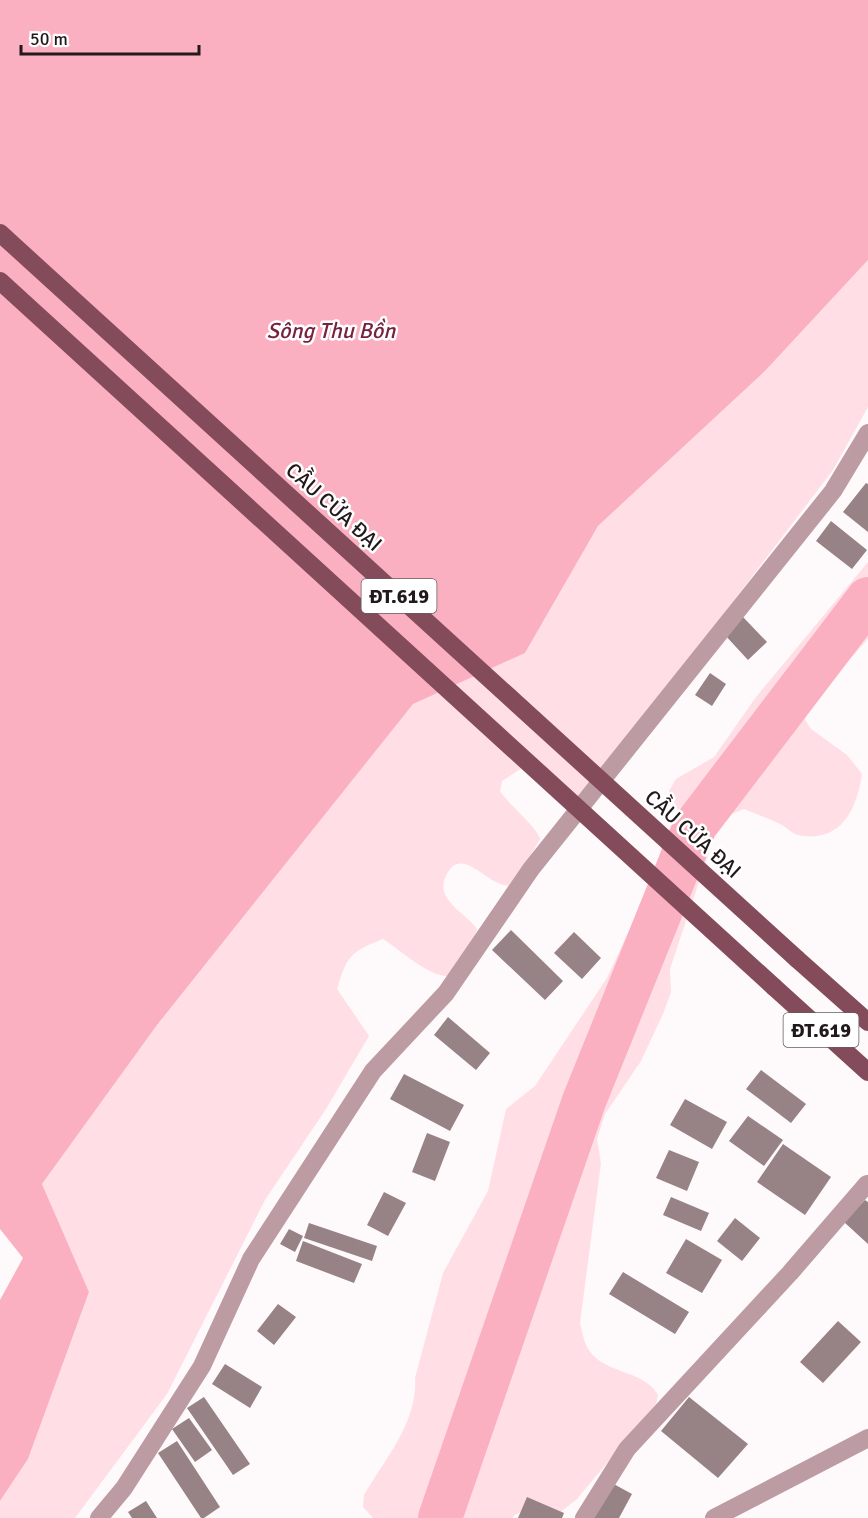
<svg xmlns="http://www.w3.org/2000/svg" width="868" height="1518" viewBox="0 0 868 1518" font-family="Signika,sans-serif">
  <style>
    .green { fill: #ffdfe5 }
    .water { fill: #fbb0c1 }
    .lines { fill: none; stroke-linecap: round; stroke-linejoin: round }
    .river { stroke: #fbb0c1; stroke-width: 44 }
    .building { fill: #978286 }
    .minor { stroke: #bc9ba2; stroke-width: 18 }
    .major { stroke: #844c5a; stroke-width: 18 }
    .major-bridge { stroke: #844c5a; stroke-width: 18 }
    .labels { text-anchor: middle; stroke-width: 5; stroke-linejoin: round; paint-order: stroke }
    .shield { fill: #fff; stroke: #645e5f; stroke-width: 1.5 }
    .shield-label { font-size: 20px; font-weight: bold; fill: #21191b }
    .street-label { font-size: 21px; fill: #21191b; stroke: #fff }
    .water-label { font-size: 22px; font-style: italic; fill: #77223e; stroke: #fff }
  </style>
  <rect width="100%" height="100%" fill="#fef9fa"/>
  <!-- green -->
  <path class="green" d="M868,260V407L833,470L586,795L576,797L522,768L502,781L500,791C509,805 538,828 540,839L513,885C490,891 465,845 448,872C431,899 465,911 477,929L474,940L448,976C429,977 399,949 383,939C350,952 347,956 337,989L369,1036L326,1109L265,1200L167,1394L75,1518H0V1501L28,1459L89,1292L42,1184L157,1025L413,703L525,653L598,526L765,371Z
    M868,562V639L816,697L804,718L811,729L847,755L862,774C857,809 841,844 798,835C793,834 787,828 782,825C770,819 757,814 744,809L729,815L717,828L670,969L671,992L663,1014L641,1061L605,1114L597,1139L601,1163L580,1323C582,1330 583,1338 586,1345C600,1375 643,1368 658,1395L656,1404L577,1499L558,1514C544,1512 522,1506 512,1518H373L363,1507L364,1495C385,1459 418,1422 415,1378L443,1273L488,1191L506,1109L535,1086L607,978L655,874L663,841L679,812L669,791L676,779L714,757L756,697Z"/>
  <!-- water -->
  <path class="water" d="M0,0H868V260L765,371L598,526L525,653L413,704L157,1025L42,1184L89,1292L28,1459L0,1501V1300L23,1258L0,1229Z"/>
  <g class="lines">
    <!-- river -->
    <path class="river" d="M440,1518L584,1101L695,826L868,599"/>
  </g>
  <!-- building -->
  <path class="building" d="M866,483L868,484V532L843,512Z
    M831,521L867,550L852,569L816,541Z
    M743,617L767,642L748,660L724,634Z
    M710,673L726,684L712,706L695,695Z
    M511,930L563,981L545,1000L492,950Z
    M574,932L601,958L582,979L554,953Z
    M448,1017L490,1053L476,1070L434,1035Z
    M761,1070L806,1104L791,1123L746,1089Z
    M404,1074L464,1105L450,1131L390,1099Z
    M685,1099L727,1122L712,1149L670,1125Z
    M748,1116L783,1140L764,1166L729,1141Z
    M427,1133L450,1142L435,1181L412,1172Z
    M783,1144L831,1177L805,1215L757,1182Z
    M669,1150L699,1162L687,1191L656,1178Z
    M384,1192L406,1203L388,1236L367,1225Z
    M671,1197L709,1213L701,1231L663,1215Z
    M865,1200L868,1202V1244L844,1222Z
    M735,1218L760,1238L742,1261L717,1241Z
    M309,1223L377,1246L372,1261L304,1238Z
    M289,1229L303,1236L295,1252L280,1244Z
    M686,1239L722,1260L702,1293L666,1273Z
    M303,1241L362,1264L354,1283L296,1261Z
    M623,1272L689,1312L675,1334L609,1294Z
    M278,1304L296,1317L274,1345L257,1331Z
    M838,1321L861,1342L823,1383L800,1362Z
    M225,1364L262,1387L250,1408L212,1384Z
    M204,1397L250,1464L233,1475L187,1408Z
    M689,1397L748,1444L718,1478L661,1431Z
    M189,1418L212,1450L195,1462L172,1429Z
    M177,1441L220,1507L204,1518H201L158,1453Z
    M610,1482L632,1494L619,1518H590Z
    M527,1497L564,1513L562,1518H518Z
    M146,1501L157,1518H132L128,1512Z"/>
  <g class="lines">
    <!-- minor -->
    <path class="minor" d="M99,1518L124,1488L202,1366L251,1259L373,1071L446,993L531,869L833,491L868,433
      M584,1518L627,1449L790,1273L867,1184
      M714,1518L868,1438"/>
    <!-- major -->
    <path class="major" d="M797,959L868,1022
      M774,987L868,1072"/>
    <!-- major-bridge -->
    <path class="major-bridge" d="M0,233L797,959
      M0,281L774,987"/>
  </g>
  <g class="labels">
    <!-- shield labels -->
    <g class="shield">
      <rect x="361.5" y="579" width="75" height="34" rx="4.5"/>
      <rect x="783.5" y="1013" width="75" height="34" rx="4.5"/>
    </g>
    <g class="shield-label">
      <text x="399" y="603">ĐT.619</text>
      <text x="821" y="1037">ĐT.619</text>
    </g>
    <!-- street labels -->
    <g class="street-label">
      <text transform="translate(334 507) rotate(42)" y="7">CẦU CỬA ĐẠI</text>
      <text transform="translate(693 834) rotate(42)" y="7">CẦU CỬA ĐẠI</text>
    </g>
    <!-- water labels -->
    <g class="water-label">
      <text x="331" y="338">Sông Thu Bồn</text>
    </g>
  </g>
  <!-- scale -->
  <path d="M21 45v9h178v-9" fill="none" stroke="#21191b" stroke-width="3"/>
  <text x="30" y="45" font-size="18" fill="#21191b" stroke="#ffffff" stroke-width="4.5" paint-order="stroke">50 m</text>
</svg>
